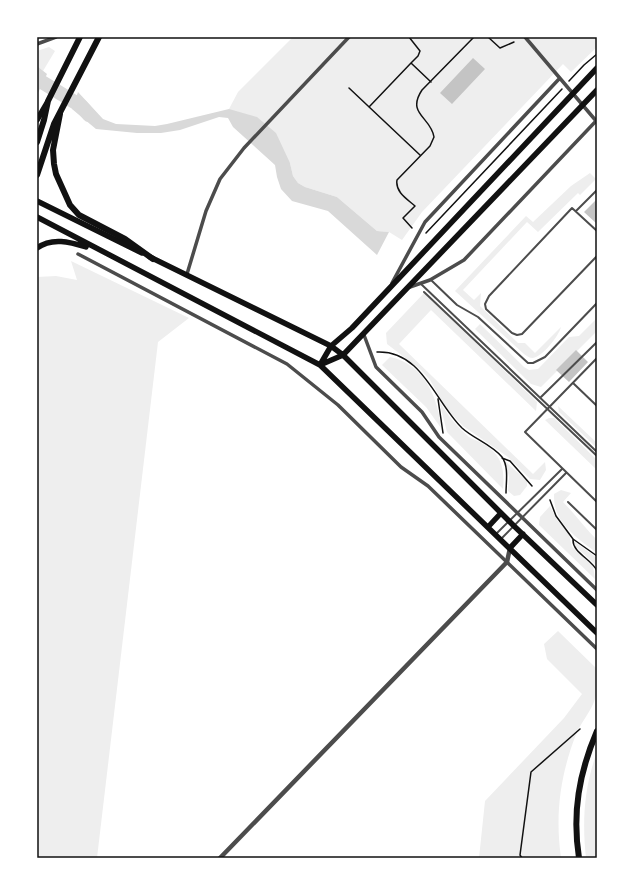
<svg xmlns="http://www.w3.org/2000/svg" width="634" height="895" viewBox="0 0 634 895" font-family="Lato,sans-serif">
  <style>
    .green { fill: #eee }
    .water { fill: #d9d9d9 }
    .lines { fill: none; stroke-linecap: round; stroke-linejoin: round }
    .river { stroke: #d9d9d9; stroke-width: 14 }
    .building { fill: #c4c4c4 }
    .path { stroke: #111; stroke-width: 1.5 }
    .service { stroke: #4c4c4c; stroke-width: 2 }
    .minor { stroke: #4c4c4c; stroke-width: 3.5 }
    .tertiary { stroke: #4c4c4c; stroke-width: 4.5 }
    .secondary { stroke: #111; stroke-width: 5.5 }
    .primary { stroke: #111; stroke-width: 6 }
    .neatline { fill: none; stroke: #111; stroke-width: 1.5 }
  </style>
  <rect width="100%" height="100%" fill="#fff"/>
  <!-- green -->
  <path class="green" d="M293,37H597V47L571,72L563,64L422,212L402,240L389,232L377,231L337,197L305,187L298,183L293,176L290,163L229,109L238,92Z
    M49,47L55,51L43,71L37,66V51Z
    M590,173L596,179L580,195L578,193L538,232L527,222L463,290L474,300L481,293L480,306L518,343H525L535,353L561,327C559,336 542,357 533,358C529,358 527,356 524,354L455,291L526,216L533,222L571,186Z
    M71,261L189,318L158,342L97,858H37V277L56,276L77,280Z
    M424,293L537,402L536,411L431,310L399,344L533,474L545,462L546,470L540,480L530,479L508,457L463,426L446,408L430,380L421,370L387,344L386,333Z
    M597,318V331L541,387L531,384L475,329L480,324L524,367L529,370L538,369L569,337L579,336Z
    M390,357C424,364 438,397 441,428L426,407L382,365Z
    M439,401C448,415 456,426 469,437C474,440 479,441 483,444C502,454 505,470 503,489L447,432Z
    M558,406L597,443V448L559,412Z
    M549,418H554L597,460V470L545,420Z
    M505,461L527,481V486L520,495L514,496L508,491L509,477Z
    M561,490L571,493L563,502C575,514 585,528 597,540V553C576,537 553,523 554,494Z
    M550,506L557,520L569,534L572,547L593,566L595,579L539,525L540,517Z
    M575,542L597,558V566L575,546Z
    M558,631L596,668C596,677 598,690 595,699C591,712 580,723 575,737C560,777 555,815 561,858H479L485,801L564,718L582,694L547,659L544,644Z
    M597,752V858H586C582,822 584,787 597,752Z"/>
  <!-- water -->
  <path class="water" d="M37,66L47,74L37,95Z
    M78,92L103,119L116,124L155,126L167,124L229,109L257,117L276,133L290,163L293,176L298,183L305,187L337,197L377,231L389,232L377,255L328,211L292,201L281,189L277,177L275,165L233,127L228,118L219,117L180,130L161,133H137L96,129L72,109Z"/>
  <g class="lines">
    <!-- river -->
    <path class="river" d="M37,79L81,106L89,115"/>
  </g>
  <!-- building -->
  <path class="building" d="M473,58L485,69L452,104L440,93Z
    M597,199V224L584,212Z
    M576,350L588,362L569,382L556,370Z"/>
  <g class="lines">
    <!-- path -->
    <path class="path" d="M409,37L420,51L418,56L411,63
      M488,37L500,48L514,42
      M569,81L584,65L597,54
      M349,88L420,155
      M369,107L411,63L431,82
      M412,228L403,218L415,206C407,199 395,192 397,180L430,146L434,137C431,117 406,114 422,90L474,37
      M426,233L562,89
      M377,352C422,350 435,402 462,428C474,439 491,444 502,457C509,467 506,482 506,493
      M438,399L443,433
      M502,458L510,461L532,486
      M550,500L556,516L573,539
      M597,556L573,539C572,553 592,559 597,571
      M522,858L520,855L531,772L580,729"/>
    <!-- service -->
    <path class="service" d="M576,211L597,190
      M597,231L572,208L489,296L485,304L486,309L512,333L517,335L522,334L597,256
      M431,280L457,305L478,317L528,363H533L545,357L597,303
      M421,284L597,452
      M424,292L597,456
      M597,358L525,432L597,502
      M573,383L597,406
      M541,397L597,342
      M568,502L597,530
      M496,534L562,469
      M501,539L566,473"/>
    <!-- minor -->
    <path class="minor" d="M525,37L597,122
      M37,44L56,37
      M78,254L287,364L338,405L401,467L428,486L597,649
      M187,274L206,211L220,179L244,148L349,37
      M392,283L425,222L559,79
      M410,287L430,280L464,260L596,121
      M364,335L376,367L422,412L439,437L597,590"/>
    <!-- tertiary -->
    <path class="tertiary" d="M220,858L507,562L510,548"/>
    <!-- secondary -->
    <path class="secondary" d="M37,120L47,103
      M37,201L142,253
      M37,217L320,365L597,633
      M37,248C52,237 70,242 86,247
      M150,257L331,346L343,355L514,526L597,605
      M320,365L331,346L352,328L597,68
      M320,365L343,355L597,90
      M488,527L501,513
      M510,548L523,534"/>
    <!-- primary -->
    <path class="primary" d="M60,114L53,150L54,164L56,174L70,205L79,215L125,239L153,259
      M37,142L44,120L48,101L80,37
      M37,175L54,124L99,37
      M579,858C572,813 579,773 597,731"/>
  </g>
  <!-- border -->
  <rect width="634" height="895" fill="none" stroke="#ffffff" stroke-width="76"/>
  <rect x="38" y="38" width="558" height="819" class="neatline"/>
</svg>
